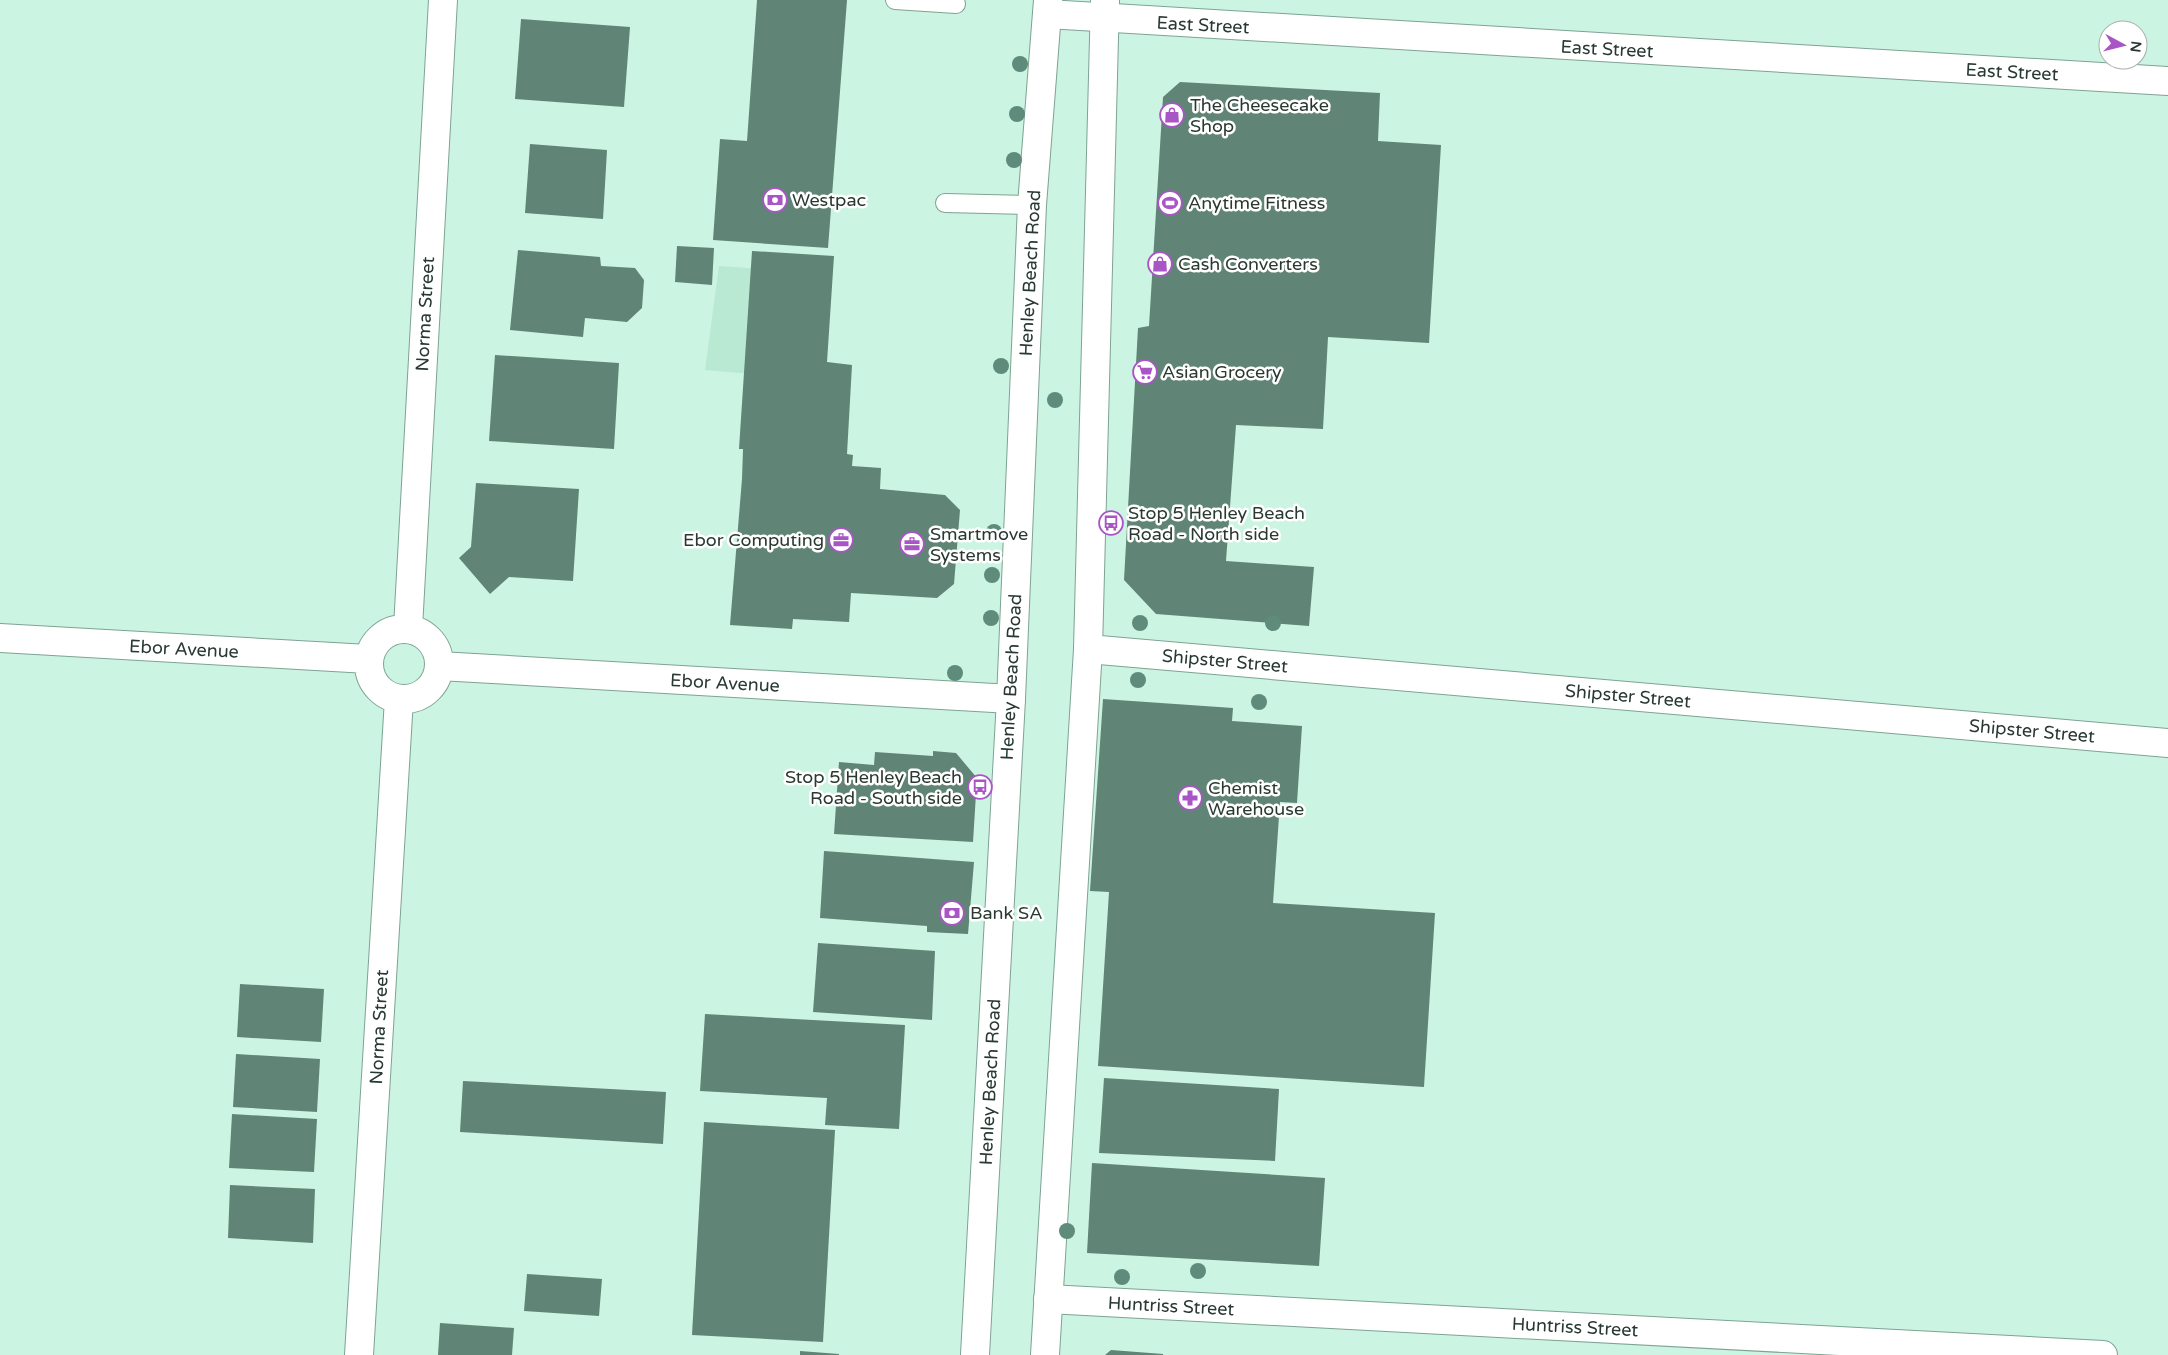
<svg xmlns="http://www.w3.org/2000/svg" width="2168" height="1355" viewBox="0 0 2168 1355" font-family="'Varela Round',sans-serif">
  <style>
    .built { fill: #b9e8d3 }
    .building { fill: #608475 }
    .lines { fill: none; stroke-linecap: round; stroke-linejoin: round }
    .lane-casing { stroke: #7ea393; stroke-width: 20 }
    .street-casing { stroke: #7ea393; stroke-width: 30 }
    .secondary-casing { stroke: #7ea393; stroke-width: 30 }
    .lane { stroke: #fff; stroke-width: 18 }
    .street { stroke: #fff; stroke-width: 28 }
    .secondary { stroke: #fff; stroke-width: 28 }
    .tree { fill: #5e8b7b }
    .labels { text-anchor: middle; stroke-width: 5; stroke-linejoin: round; paint-order: stroke }
    .street-label { font-size: 18px; fill: #293932; stroke: #fff }
    .poi-label { font-size: 18px; fill: #293932; stroke: #fff; text-anchor: start }
  </style>
  <rect width="100%" height="100%" fill="#ccf4e2"/>
  <!-- built -->
  <path class="built" d="M719,266L795,271L788,377L705,370Z"/>
  <!-- building -->
  <path class="building" d="M757,0H847L828,248L713,240L720,139L747,141Z
    M521,19L630,27L624,107L515,99Z
    M1180,82L1380,93L1378,141L1441,145L1429,343L1328,337L1323,429L1236,425L1226,561L1314,567L1309,626L1156,614L1124,580L1138,328L1149,326L1163,97Z
    M530,144L607,150L603,219L525,213Z
    M677,246L714,248L712,285L675,282Z
    M518,250L600,257L601,266L635,268L644,280L642,308L627,322L585,318L583,337L510,330Z
    M752,251L834,256L827,362L852,365L847,454L853,455L852,466L881,468L880,489L945,495L960,510L954,584L937,598L851,593L849,622L793,619L792,629L730,625L742,479L743,449H739Z
    M495,355L619,363L614,449L489,441Z
    M476,483L579,489L573,581L509,577L490,594L459,558L471,547Z
    M1103,699L1233,708L1232,721L1302,726L1297,803L1280,802L1273,903L1435,913L1424,1087L1098,1066L1109,892L1090,891Z
    M933,751L956,753L977,778L973,842L834,834L839,762L874,765L875,752L933,756Z
    M824,851L974,862L968,934L927,932V926L820,918Z
    M818,943L935,951L932,1020L813,1012Z
    M240,984L324,989L321,1042L237,1037Z
    M705,1014L905,1025L899,1129L825,1125L827,1098L700,1091Z
    M236,1054L320,1059L317,1112L233,1107Z
    M1104,1078L1279,1089L1275,1161L1099,1153Z
    M463,1081L666,1092L663,1144L460,1132Z
    M232,1114L317,1119L314,1172L229,1168Z
    M704,1122L835,1130L823,1342L692,1335Z
    M1092,1163L1325,1178L1319,1266L1087,1253Z
    M230,1185L315,1189L313,1243L228,1238Z
    M527,1274L602,1279L599,1316L524,1311Z
    M440,1323L514,1328L512,1355H438Z
    M1111,1350L1163,1354V1355H1105Z
    M800,1351L839,1354V1355H800Z"/>
  <g class="lines">
    <!-- lane casing -->
    <g class="lane-casing">
      <path id="lane" d="M895,0L956,4
        M945,203L1032,205"/>
    </g>
    <!-- street casing -->
    <g class="street-casing">
      <path id="street" d="M1047,14L2168,81
        M408,628L443,0
        M369 664a35 35 0 1 1 70 0a35 35 0 1 1-70 0Z
        M0,638L368,659
        M1088,649L2168,743
        M439,666L1011,699
        M1048,1299L2103,1355
        M359,1355L399,699"/>
    </g>
    <!-- secondary casing -->
    <g class="secondary-casing">
      <path id="secondary" d="M975,1355L1011,699L1032,205L1048,0
        M1045,1355L1088,649L1105,0"/>
    </g>
    <!-- lane -->
    <use href="#lane" class="lane"/>
    <!-- street -->
    <use href="#street" class="street"/>
    <!-- secondary -->
    <use href="#secondary" class="secondary"/>
  </g>
  <!-- trees -->
  <g class="tree">
    <circle cx="1020" cy="64" r="8"/>
    <circle cx="1017" cy="114" r="8"/>
    <circle cx="1014" cy="160" r="8"/>
    <circle cx="1001" cy="366" r="8"/>
    <circle cx="1055" cy="400" r="8"/>
    <circle cx="994" cy="532" r="8"/>
    <circle cx="992" cy="575" r="8"/>
    <circle cx="991" cy="618" r="8"/>
    <circle cx="1140" cy="623" r="8"/>
    <circle cx="1273" cy="623" r="8"/>
    <circle cx="955" cy="673" r="8"/>
    <circle cx="1138" cy="680" r="8"/>
    <circle cx="1259" cy="702" r="8"/>
    <circle cx="1067" cy="1231" r="8"/>
    <circle cx="1198" cy="1271" r="8"/>
    <circle cx="1122" cy="1277" r="8"/>
  </g>
  <!-- icons -->
  <defs>
    <g id="shop-ring" transform="scale(1.25)"><circle r="9.5" fill="#fff" stroke="#a955c5" stroke-width="1.5"/><path d="M-5-2.5h2.3a2.7 3.5 0 0 1 5.4 0H5L5.5 6h-11ZM-1.5-2.5h3a1.5 2.3 0 0 0-3 0Z" fill="#a955c5"/></g>
    <g id="bank-ring" transform="scale(1.25)"><circle r="9.5" fill="#fff" stroke="#a955c5" stroke-width="1.5"/><path d="M-6-4H6V4H-6ZM0-2.3a2.3 2.3 0 1 0 0 4.6a2.3 2.3 0 1 0 0-4.6Z" fill="#a955c5"/></g>
    <g id="stadium-ring" transform="scale(1.25)"><circle r="9.5" fill="#fff" stroke="#a955c5" stroke-width="1.5"/><path d="M0-5a6.5 5 0 1 0 0 10a6.5 5 0 1 0 0-10ZM-3.5-1.8h7v3.6h-7Z" fill="#a955c5"/></g>
    <g id="supermarket-ring" transform="scale(1.25)"><circle r="9.5" fill="#fff" stroke="#a955c5" stroke-width="1.5"/><path d="M-6-5.5h2.5l.6 2H6L4.5 2H-2.5L-4.4-4H-6ZM-1.5 3.2a1.3 1.3 0 1 0 .1 0ZM3 3.2a1.3 1.3 0 1 0 .1 0Z" fill="#a955c5"/></g>
    <g id="bus-ring" transform="scale(1.25)"><circle r="9.5" fill="#fff" stroke="#a955c5" stroke-width="1.5"/><path d="M-5-6H5V4H4V6H2V4H-2V6H-4V4H-5ZM-3.5-4V0h7V-4ZM-3.5 1.2v1.5H-2V1.2ZM2 1.2v1.5H3.5V1.2Z" fill="#a955c5"/></g>
    <g id="office-ring" transform="scale(1.25)"><circle r="9.5" fill="#fff" stroke="#a955c5" stroke-width="1.5"/><path d="M-6-3h4V-5.5h4V-3h4V5H-6ZM-1-4.5V-3h2v-1.5ZM-6 0V1H6V0Z" fill="#a955c5"/></g>
    <g id="pharmacy-ring" transform="scale(1.25)"><circle r="9.5" fill="#fff" stroke="#a955c5" stroke-width="1.5"/><path d="M-2-6h4v4h4v4h-4v4h-4v-4h-4v-4h4Z" fill="#a955c5"/></g>
  </defs>
  <g fill-rule="evenodd">
    <use href="#shop-ring" x="1172" y="115"/>
    <use href="#bank-ring" x="775" y="200"/>
    <use href="#stadium-ring" x="1170" y="203"/>
    <use href="#shop-ring" x="1160" y="264"/>
    <use href="#supermarket-ring" x="1145" y="372"/>
    <use href="#bus-ring" x="1111" y="523"/>
    <use href="#office-ring" x="841" y="540"/>
    <use href="#office-ring" x="912" y="544"/>
    <use href="#bus-ring" x="980" y="787"/>
    <use href="#pharmacy-ring" x="1190" y="798"/>
    <use href="#bank-ring" x="952" y="913"/>
  </g>
  <g class="labels">
    <!-- street labels -->
    <g class="street-label">
      <text transform="translate(1203 25) rotate(3)" y="6">East Street</text>
      <text transform="translate(1607 49) rotate(3)" y="6">East Street</text>
      <text transform="translate(2012 72) rotate(3)" y="6">East Street</text>
      <text transform="translate(1030 273) rotate(-87)" y="6">Henley Beach Road</text>
      <text transform="translate(425 314) rotate(-87)" y="6">Norma Street</text>
      <text transform="translate(184 649) rotate(3)" y="6">Ebor Avenue</text>
      <text transform="translate(1225 661) rotate(5)" y="6">Shipster Street</text>
      <text transform="translate(1011 677) rotate(-87)" y="6">Henley Beach Road</text>
      <text transform="translate(725 683) rotate(3)" y="6">Ebor Avenue</text>
      <text transform="translate(1628 696) rotate(5)" y="6">Shipster Street</text>
      <text transform="translate(2032 731) rotate(5)" y="6">Shipster Street</text>
      <text transform="translate(379 1027) rotate(-87)" y="6">Norma Street</text>
      <text transform="translate(990 1082) rotate(-87)" y="6">Henley Beach Road</text>
      <text transform="translate(1171 1306) rotate(3)" y="6">Huntriss Street</text>
      <text transform="translate(1575 1327) rotate(3)" y="6">Huntriss Street</text>
    </g>
    <!-- poi labels -->
    <g class="poi-label">
      <text x="1190" y="111">The Cheesecake<tspan x="1190" dy="21">Shop</tspan></text>
      <text x="792" y="206">Westpac</text>
      <text x="1188" y="209">Anytime Fitness</text>
      <text x="1178" y="270">Cash Converters</text>
      <text x="1162" y="378">Asian Grocery</text>
      <text x="1128" y="519">Stop 5 Henley Beach<tspan x="1128" dy="21">Road - North side</tspan></text>
      <text x="930" y="540">Smartmove<tspan x="930" dy="21">Systems</tspan></text>
      <text x="824" y="546" text-anchor="end">Ebor Computing</text>
      <text x="962" y="783" text-anchor="end">Stop 5 Henley Beach<tspan x="962" dy="21">Road - South side</tspan></text>
      <text x="1208" y="794">Chemist<tspan x="1208" dy="21">Warehouse</tspan></text>
      <text x="970" y="919">Bank SA</text>
    </g>
  </g>
  <!-- north arrow -->
  <g transform="translate(2123 45) rotate(97)"><circle r="24" fill="#ffffff" stroke="#a9b0ad"/>
  <path d="M0-4L9 19L0 12L-9 19Z" fill="#a955c5"/>
  <text y="-8" font-size="14" font-weight="bold" text-anchor="middle" fill="#293932">N</text>
  </g>
</svg>
